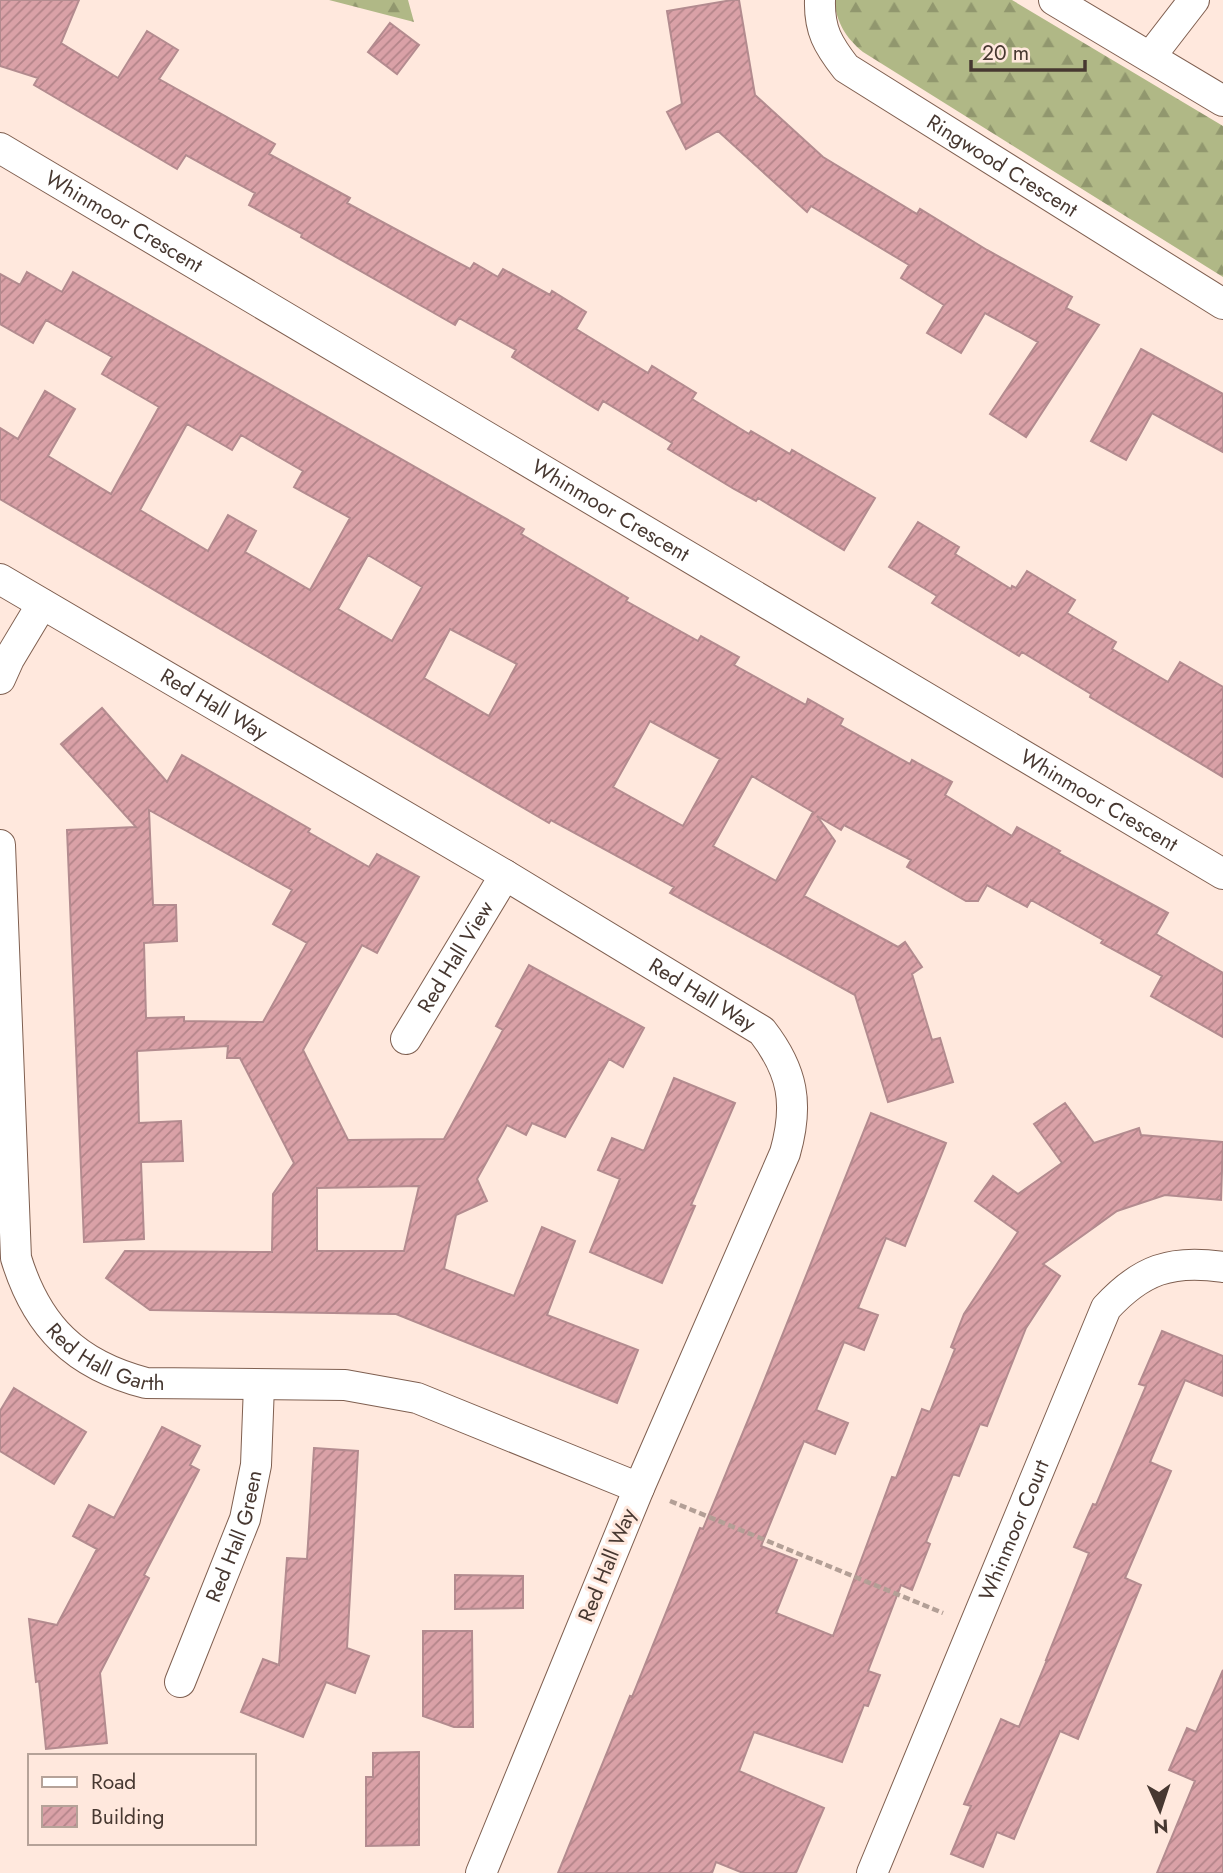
<svg xmlns="http://www.w3.org/2000/svg" width="1223" height="1873" viewBox="0 0 1223 1873" font-family="Jost,sans-serif">
  <style>
    .forest { fill: url(#forest-firs) }
    .building { fill: url(#building-hatch); stroke: #b38b8f; stroke-width: 2; fill-rule: evenodd }
    .lines { fill: none; stroke-linecap: round; stroke-linejoin: round }
    .street-casing { stroke: #7f5f50; stroke-width: 32 }
    .path { stroke: #b39f96; stroke-width: 4.5; stroke-dasharray: 7 3.5; stroke-linecap: butt }
    .street { stroke: #fff; stroke-width: 30 }
    .labels { text-anchor: middle; stroke-width: 6; stroke-linejoin: round; paint-order: stroke }
    .street-label { font-size: 21px; fill: #473831; stroke: #ffe8dd }
  </style>
  <defs>
    <pattern id="forest-firs" width="22" height="20" patternUnits="userSpaceOnUse" patternTransform="scale(1.75)"><rect width="22" height="20" fill="#b0b886"/><path d="M5 1l3.5 6h-7zM16 11l3.5 6h-7z" fill="#91976e"/></pattern>
    <pattern id="building-hatch" width="6" height="6" patternUnits="userSpaceOnUse" patternTransform="scale(1.75)"><rect width="6" height="6" fill="#daa1a7"/><path d="M-1 1l2-2M0 6l6-6M5 7l2-2" fill="none" stroke="#b38489"/></pattern>
  </defs>
  <rect width="100%" height="100%" fill="#ffe8dd"/>
  <!-- forest -->
  <path class="forest" d="M329,0H408L414,22Z
    M834,0H1012L1223,126V277L863,52C845,37 837,23 834,0Z"/>
  <!-- building -->
  <path class="building" d="M0,0H79L61,43L118,78L147,31L178,50L159,79L275,144L269,154L350,198L347,203L470,269L474,263L498,277L503,269L550,295L552,291L586,312L576,329L648,373L652,366L696,393L692,399L749,434L751,431L790,454L792,450L875,498L844,550L758,498L756,501L734,489L668,449L672,443L603,401L598,410L512,357L516,350L459,318L455,325L301,237L302,234L249,205L255,193L186,155L177,169L34,85L38,78L0,66Z
    M732,0H739L755,95L823,157L917,214L920,209L987,250L1072,297L1066,308L1099,325L1026,437L990,414L1038,342L985,313L961,353L927,333L944,305L901,278L909,265L811,206L807,212L718,131L686,149L667,112L682,104L667,11Z
    M390,23L419,45L397,74L368,52Z
    M27,272L62,292L73,272L524,529L521,534L628,598L626,601L698,641L701,636L739,657L734,665L806,705L808,699L843,719L840,725L910,764L912,760L952,782L945,795L1012,836L1017,827L1060,851L1058,853L1168,913L1156,934L1223,973V1037L1151,996L1162,976L1101,943L1103,940L1031,900L1027,907L987,885L978,901H966L907,867L911,860L844,825L841,830L817,816L835,841L804,896L898,947L905,942L922,967L912,974L932,1040L940,1038L953,1082L888,1102L855,995L670,893L674,887L551,820L549,823L0,499V428L18,439L45,391L75,409L48,456L111,494L159,407L102,374L112,357L46,320L33,343L0,324V274L20,285ZM187,424L232,450L241,435L303,471L294,487L350,518L310,590L245,552L256,531L228,515L208,551L140,510ZM368,555L422,587L392,641L338,609ZM450,629L517,664L489,716L424,678ZM650,721L720,759L683,826L613,787ZM752,776L813,812L776,881L713,846Z
    M1141,349L1223,394V452L1152,413L1126,460L1091,441Z
    M918,522L959,547L955,554L1011,589L1012,586L1016,588L1027,571L1075,600L1067,613L1116,642L1112,649L1168,682L1180,662L1223,687V777L1090,697L1091,694L1022,652L1019,656L932,603L937,596L889,567Z
    M102,708L167,782L182,755L310,829L308,832L369,867L377,854L419,877L377,953L362,945L303,1050L348,1140L444,1139L503,1030L496,1026L529,965L644,1028L623,1067L609,1059L565,1137L532,1123L526,1135L507,1125L477,1179L487,1201L456,1215L444,1269L514,1296L542,1227L575,1241L547,1315L638,1350L617,1403L396,1314L150,1310L106,1278L125,1251L272,1252L273,1194L294,1163L240,1058H227L228,1046L137,1051L139,1123L181,1121L183,1161L141,1162L144,1239L84,1242L67,830L136,827L61,744ZM149,810L292,890L273,924L307,943L263,1022L184,1021V1017L146,1018L144,943L177,941L176,905H153ZM419,1186L404,1251H317V1188Z
    M674,1078L735,1103L691,1205L695,1206L662,1283L590,1252L620,1179L598,1170L612,1138L644,1151Z
    M1065,1103L1094,1143L1139,1128L1141,1135L1223,1142L1221,1200L1165,1195L1117,1211L1043,1264L1060,1276L1026,1328L987,1426L980,1424L959,1476L953,1474L926,1542L930,1544L912,1590L901,1585L868,1671L880,1675L868,1706L864,1705L842,1762L754,1732L739,1771L824,1808L796,1873H743L716,1862L712,1873H558L630,1696L632,1697L700,1528L703,1529L758,1396L871,1113L946,1143L905,1246L886,1238L858,1308L878,1315L864,1350L844,1342L816,1410L848,1423L835,1454L804,1441L761,1546L797,1560L776,1613L833,1636L892,1477L896,1478L922,1409L930,1412L955,1349L951,1347L964,1314L1018,1232L975,1201L993,1176L1018,1194L1062,1163L1034,1124Z
    M1162,1331L1223,1356V1396L1185,1380L1150,1462L1171,1471L1125,1578L1141,1585L1078,1739L1060,1731L1014,1839L997,1832L983,1867L951,1854L971,1806L964,1804L1001,1719L1019,1727L1047,1660H1046L1089,1553L1074,1547L1093,1504L1096,1505L1146,1386L1139,1384Z
    M14,1388L86,1432L54,1484L0,1451V1411Z
    M162,1427L200,1446L190,1465L199,1470L144,1575L149,1578L100,1673L107,1743L46,1749L39,1681L36,1682L29,1619L57,1625L97,1549L73,1536L89,1505L114,1518Z
    M314,1448L358,1451L347,1648L369,1656L355,1693L326,1682L303,1737L241,1712L263,1659L279,1665L287,1558L307,1559Z
    M455,1575L523,1576V1608L455,1609Z
    M423,1631H472L473,1727H454L423,1716Z
    M1223,1670V1873H1157L1195,1781L1169,1770L1187,1728L1196,1732Z
    M419,1752V1845L366,1846V1777H373V1753Z"/>
  <g class="lines">
    <!-- street casing -->
    <g class="street-casing">
      <g id="street">
        <path id="s1" d="M820,0C819,30 828,45 846,68L1223,304"/>
        <path d="M1054,0L1223,101"/>
        <path d="M1150,57L1194,0"/>
        <path id="s2" d="M0,148L1223,874"/>
        <path id="s3" d="M0,579L505,875L762,1031C793,1071 799,1104 785,1153L639,1488L481,1873"/>
        <path d="M0,679L9,659L42,604"/>
        <path id="s4" d="M0,845L16,1258C37,1327 76,1365 146,1383L345,1385L417,1398L639,1488"/>
        <path id="s5" d="M406,1039L505,875"/>
        <path id="s6" d="M180,1682L245,1519L256,1465L259,1385"/>
        <path id="s7" d="M872,1873L1106,1308C1141,1270 1171,1259 1223,1267"/>
      </g>
    </g>
    <!-- path -->
    <path class="path" d="M670,1501L943,1613"/>
    <!-- street -->
    <use href="#street" class="street"/>
  </g>
  <g class="labels">
    <!-- street labels -->
    <g class="street-label">
      <text dy="7" stroke="none"><textPath href="#s1" startOffset="259">Ringwood Crescent</textPath></text>
      <text dy="7" stroke="none"><textPath href="#s2" startOffset="144">Whinmoor Crescent</textPath></text>
      <text dy="7" stroke="none"><textPath href="#s2" startOffset="710">Whinmoor Crescent</textPath></text>
      <text dy="7" stroke="none"><textPath href="#s3" startOffset="248">Red Hall Way</textPath></text>
      <text dy="7" stroke="none"><textPath href="#s2" startOffset="1278">Whinmoor Crescent</textPath></text>
      <text dy="7" stroke="none"><textPath href="#s5" startOffset="96">Red Hall View</textPath></text>
      <text dy="7" stroke="none"><textPath href="#s3" startOffset="816">Red Hall Way</textPath></text>
      <text dy="7" stroke="none"><textPath href="#s4" startOffset="556">Red Hall Garth</textPath></text>
      <text dy="7" stroke="none"><textPath href="#s7" startOffset="371">Whinmoor Court</textPath></text>
      <text dy="7" stroke="none"><textPath href="#s6" startOffset="156">Red Hall Green</textPath></text>
      <text transform="translate(607 1565) rotate(-68)" y="7">Red Hall Way</text>
    </g>
  </g>
  <!-- legend -->
  <rect x="28" y="1754" width="228" height="91" fill="#ffe8dd" stroke="#b5a298" stroke-width="2"/>
  <rect x="42" y="1777" width="35" height="10" fill="#ffffff" stroke="#b5a298" stroke-width="2"/>
  <text x="91" y="1789" font-size="21" fill="#473831">Road</text>
  <rect x="42" y="1806" width="35" height="21" fill="url(#building-hatch)" stroke="#b5a298" stroke-width="2"/>
  <text x="91" y="1824" font-size="21" fill="#473831">Building</text>
  <!-- north arrow -->
  <g transform="translate(1160 1810) rotate(177)" stroke="#ffe8dd" stroke-width="5" paint-order="stroke">
  <path d="M0-5L12 26L0 18L-12 26Z" fill="#473831"/>
  <text y="-10" font-size="19" font-weight="bold" text-anchor="middle" fill="#473831">N</text>
  </g>
  <!-- scale -->
  <path d="M971 60v10h114v-10" fill="none" stroke="#473831" stroke-width="3.5"/>
  <text x="982" y="60" font-size="21" fill="#473831" stroke="#ffe8dd" stroke-width="5" paint-order="stroke">20 m</text>
</svg>
